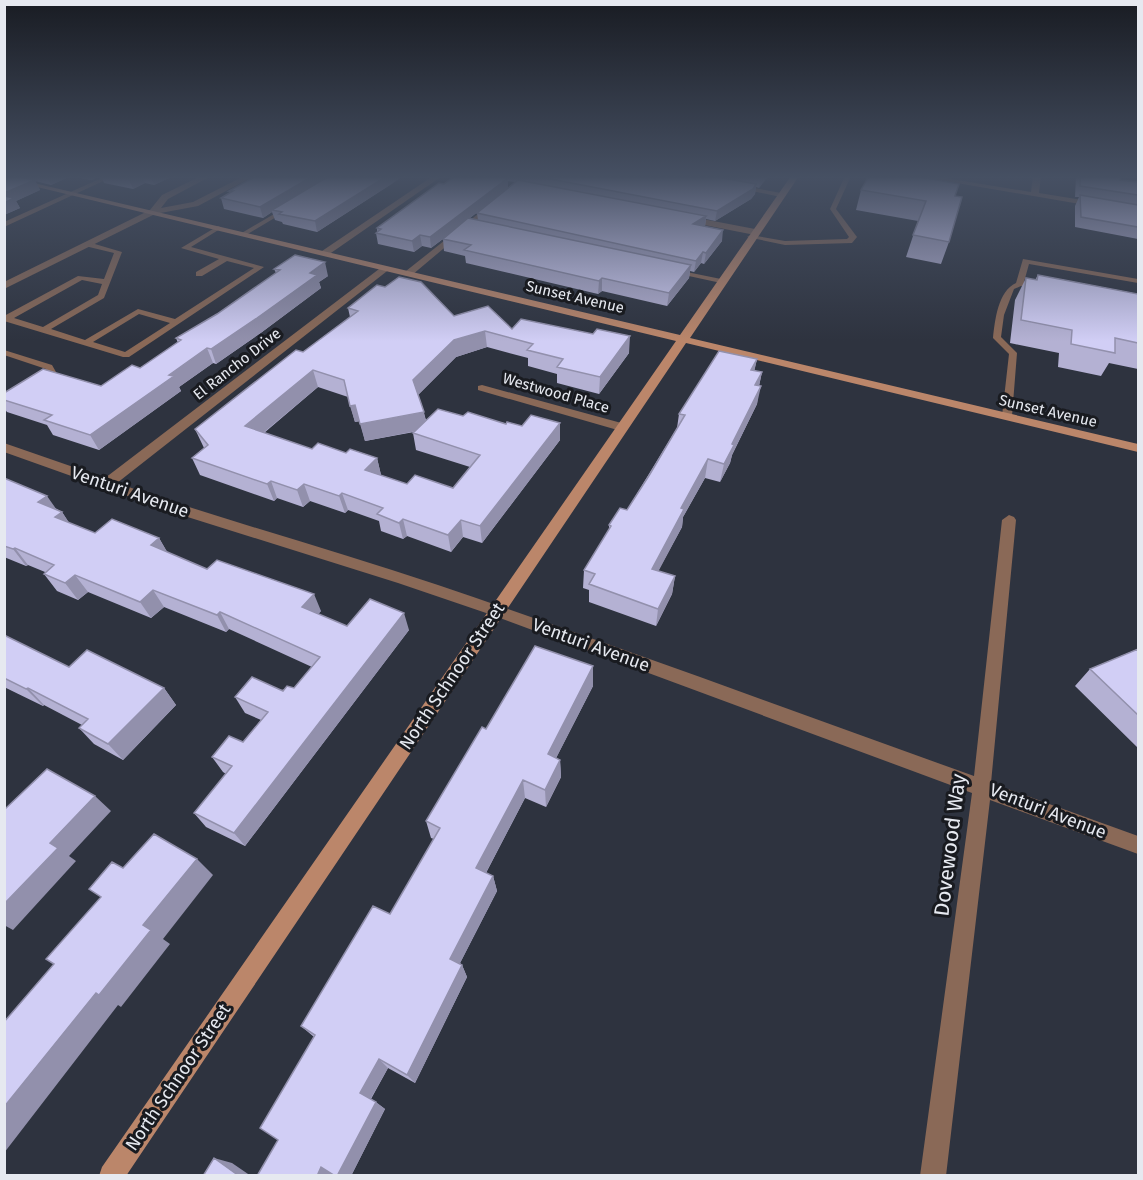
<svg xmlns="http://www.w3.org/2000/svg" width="1143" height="1180" viewBox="0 0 1143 1180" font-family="'Fira Sans',sans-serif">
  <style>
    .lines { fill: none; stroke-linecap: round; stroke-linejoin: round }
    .lane { fill: #8a6957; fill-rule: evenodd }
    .street { fill: #8a6957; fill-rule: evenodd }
    .secondary { fill: #bb866a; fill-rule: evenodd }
    .wall { fill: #b4b1d3; fill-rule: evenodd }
    .shaded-wall { fill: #9290ac }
    .building { fill: #d1cef5; stroke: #9290ac; stroke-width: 1.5 }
    .labels { text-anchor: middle; stroke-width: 6; stroke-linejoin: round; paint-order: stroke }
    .far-street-label { font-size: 15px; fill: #e6e9f0; stroke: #191b20 }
    .street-label { font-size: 18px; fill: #e6e9f0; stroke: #191b20 }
    .near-street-label { font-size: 21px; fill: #e6e9f0; stroke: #191b20 }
  </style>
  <rect width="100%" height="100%" fill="#2e333f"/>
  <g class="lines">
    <!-- lane -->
    <path class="lane" d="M106,176H114L4,227V222Z
      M845,176H851L836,209L857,237L852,243L785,245L747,237L751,235L785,241L847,239L849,237L830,209Z
      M739,185L781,193L784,195L781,197L737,188L736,187Z
      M488,206L493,207L412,275H406V271Z
      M286,207L289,209L288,210L246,235L240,234Z
      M218,226L220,227V229L191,247L264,267L129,357H123L4,321V316L78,276L104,279L114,253L85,246L84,244L88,242L122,252L104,298L51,329L85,340L138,309L175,319L254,268L227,261L202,276H196V272L219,259L181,248ZM82,280L102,284L98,295L43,327L14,318ZM139,314L170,323L125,352L93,342Z
      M1023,259L1138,279V283L1029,264L1024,282L1041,287L1037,289L1021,286L1014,289L1004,315L1001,337L1017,353L1012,416L1007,419L1002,416L1009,354L993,338C995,320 998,291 1016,283Z
      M672,269L721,279L725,281L721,283L675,273H672Z
      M4,350L52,365L56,372L44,384H38V380L47,372L46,369L4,355Z"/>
    <!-- street -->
    <path class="street" d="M201,176H211L168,199L161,208L193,202L244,176H254L198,206L155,214L4,289V282L150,210L162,195Z
      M433,176H442L328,255H322V251Z
      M916,176H933L1031,192L1033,176H1041L1039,193L1138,209V214Z
      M687,216L755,229L759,232L755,235L684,221L683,219Z
      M383,266L391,268L117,483C223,520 331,549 438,585C618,646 795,712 974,776L1002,520L1009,515L1014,517L1016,520L991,783L1138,836V854L990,800L946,1176H920L972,793L492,615L398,583L178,514L4,452V443L105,478Z
      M482,385L625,424L627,427L621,431L478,390V386Z"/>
    <!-- secondary -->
    <path class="secondary" d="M4,176L680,335L791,176H799L690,338L1138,444V452L686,343L126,1176H99L102,1167L676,341L4,179Z"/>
  </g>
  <!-- wall -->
  <path class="wall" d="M4,176H101L91,180L71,176L51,185L35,181L40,190L16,201L20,208L4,215Z
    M101,176H173L154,185L145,183L133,189L104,183Z
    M455,176H768L759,188L756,187L755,194L751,199L715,221L706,219L705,226L722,241L704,264L701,263L694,272L690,271L689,278L667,306L602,291L598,294L466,263L465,256L444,251L443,239L431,248L422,246L414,252L378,244L376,233L377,232V228ZM508,181L515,182L508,188ZM502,193L477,213L478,220L470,218Z
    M1076,176H1120V180L1138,182V239L1075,227V206L1079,197H1075Z
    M393,183L317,232L283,224L282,222L275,220L272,212L263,218L224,209L221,198L230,193L229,191Z
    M861,190L955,196L949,242L941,264L906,257L918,221L856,210Z
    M274,269L328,276L319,282L321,288L262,332L216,364L213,363L179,387L181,391L99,450L53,435L47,425L7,412L4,408V393L101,386L140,368L178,343L176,338L217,314L276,273Z
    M1038,275L1138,294V369L1109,363L1101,376L1058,367L1059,353L1010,343L1015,300L1026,278L1035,280Z
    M348,308L454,316L629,353L599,394L557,383V374L528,366V358L487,347L456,357L418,395L426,420L463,416L522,426L560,423V440L482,543L463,537L451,552L407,536L403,539L381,531L379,521L348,510L345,513L310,501L303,507L277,498L274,501L200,475L192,458L204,448L195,429L303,352L350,317ZM318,387L348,397L355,422L360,421L365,441L414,432L413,433L416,450L470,467L453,488L407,484L381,475L377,458L346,453L312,449L264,433Z
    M757,359L754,371L762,372L759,386L757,404L732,455L730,463L720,482L705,478L683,517L682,527L658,571L675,576L672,594L656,626L589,602V590L583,588L584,570L609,530V525L627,510L677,428L679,414Z
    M4,478L62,512L69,523L95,533L159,538L167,552L207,569L321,611L318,614L347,626L409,630L245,846L206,827L194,813L226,774L223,772L212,757L243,742L261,720L245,713L235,697L294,688L312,667L229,629L226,632L164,607L151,618L88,592L78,600L57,591L44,574L45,572L28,565L26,566L4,557Z
    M4,635L69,667L164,688L176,705L123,760L94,744L79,728L82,725L44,705L43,706L4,687Z
    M1138,649V748L1075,686L1090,669Z
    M593,666V686L556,758L560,760L561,777L546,807L525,798L486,873L493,876L497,891L460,963L462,965L467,977L415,1083L388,1068L371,1099L385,1109L351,1176H335L332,1174L331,1176H257L278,1140L314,1037L301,1026L390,914L434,839L431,838L426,821L486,729Z"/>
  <!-- shaded-wall -->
  <path class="shaded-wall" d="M47,176H71L51,185Z
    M89,176H101L91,180Z
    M136,176H142L145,183L133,189L129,179Z
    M151,176H173L154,185Z
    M313,176H333L272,210V212L263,218L260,207Z
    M387,176H403L393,183L317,232L315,221Z
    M762,176H768L759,188L761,178Z
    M508,178V188L431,248L430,237Z
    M35,180L40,190L16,201L20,208L4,215V193Z
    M756,184L755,194L751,199L715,221L717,211Z
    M706,216L705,227L693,224Z
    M723,230L722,241L704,264L706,253Z
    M420,235L422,246L414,252L412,241Z
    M703,252L701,263L694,272L696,261Z
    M325,262L328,276L319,282L321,288L262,332L216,364L211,349Z
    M691,265L689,278L667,306L669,293Z
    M602,278V291L598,294L599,281Z
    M485,331L487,347L456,357L416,397L413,380L454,340Z
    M630,336L629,353L599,394L600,377Z
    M207,348L213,363L179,387L181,391L99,450L90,435L169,375Z
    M757,359L753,377L751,370Z
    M313,370L318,387L251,443L245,426Z
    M762,372L758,390L755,385Z
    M761,386L757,404L732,455L730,463L720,482L724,464L732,444Z
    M355,405L360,421L355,422L350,406Z
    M424,412L427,429L365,441L360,424Z
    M560,423V440L482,543L480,526Z
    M377,458L381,475L370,486L365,470Z
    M708,459L705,478L683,517L682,527L650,587L652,569L681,508Z
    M271,481L277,498L274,501L267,484Z
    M304,484L310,501L303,507L297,490Z
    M342,493L348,510L345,513L339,496Z
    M47,496L59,513L38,502Z
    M62,512L74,530L55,517Z
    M403,519L407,536L403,539L399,523Z
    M461,520L463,537L451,552L448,535Z
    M159,538L169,555L151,545Z
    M15,548L28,565L26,566L13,549Z
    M75,575L88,592L78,600L65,583Z
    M675,576L672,594L656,626L658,609Z
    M153,590L164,607L151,618L140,602Z
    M314,594L321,611L309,623L302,607Z
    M220,612L229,629L226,632L217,615Z
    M404,613L409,630L245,846L234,833Z
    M593,666V686L549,772L548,754Z
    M28,688L44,705L43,706L26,689Z
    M164,688L176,705L123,760L108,744Z
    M560,760L561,777L546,807L545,790Z
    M523,780L525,798L480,884L476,868Z
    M95,796L111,811L69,856L76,861L13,930L4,925V904L50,843Z
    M197,859L213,875L163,939L170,944L121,1007L118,1005L4,1153V1107L96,993L143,925Z
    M493,876L497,891L456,971L450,959Z
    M462,965L467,977L415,1083L407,1075Z
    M379,1059L388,1068L370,1100L360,1093Z
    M376,1102L385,1109L351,1176H337Z
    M214,1158L232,1163L251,1176H239Z
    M321,1167L334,1171L331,1176H317Z"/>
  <!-- building -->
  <path class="building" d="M4,176H16L35,180L4,193Z
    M112,176H136L129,179Z
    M256,176H313L260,207L221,198L233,191H229Z
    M329,176H387L315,221L279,214L282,212L272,210Z
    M455,176H499L508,178L430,237L420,235L412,241L376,233L381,229L377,228L439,183L444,184Z
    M535,176H712L756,184L753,189L717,211Z
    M750,176H762L761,178Z
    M869,176H915L959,184L955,196L962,197L949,242L913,235L926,201L861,190Z
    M1080,176H1120V180L1138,182V195L1080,186Z
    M518,180L706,216L693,224L723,230L706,253L703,252L696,261L477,213Z
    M1080,195L1138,205V227L1081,217Z
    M4,196L14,198L4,203Z
    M468,218L691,265L669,293L602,278L599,281L464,250L471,245L443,239Z
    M295,255L325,262L310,273L317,275L257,318L211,349L207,348L169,375L174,376L90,435L44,420L52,415L4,400V393L43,369L101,386L132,365L140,368L181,340L176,338L217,314L280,270L274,269Z
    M1038,275L1138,294V343L1115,338V353L1071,344L1072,330L1021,320L1026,278L1037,280Z
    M399,277L421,282L454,316L488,306L512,329L521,319L593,334L597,329L630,336L600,377L557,367L563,359L527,350L533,344L485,331L454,340L413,380L424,412L360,424L355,405L350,406L344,380L313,370L245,426L312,449L318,443L346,453L350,449L377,458L365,470L407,484L415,475L453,488L480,455L413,433L438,409L463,416L468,412L506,424L507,422L522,426L531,415L560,423L480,526L461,520L448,535L403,519L399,523L377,514L383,508L342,493L339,496L304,484L297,490L271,481L267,484L192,458L208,445L195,429L296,350L303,352L358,311L348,308L377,285L385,287Z
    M719,351L757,359L751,370L762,372L755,385L761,386L732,444L734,445L724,464L708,459L681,508L684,509L652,569L675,576L658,609L589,584L595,574L584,570L611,526L609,525L620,508L627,510L650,474L685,415L679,414Z
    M4,478L47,496L38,502L62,512L55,517L95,533L112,519L159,538L151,545L207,569L217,560L314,594L302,607L347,626L370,599L404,613L234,833L194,813L232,766L212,757L229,736L243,742L268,712L235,697L252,677L283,691L287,686L294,688L320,657L220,612L217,615L153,590L140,602L75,575L65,583L44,574L54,565L15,548L13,549L4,546Z
    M4,635L69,667L87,650L164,688L108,744L79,728L88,719L28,688L26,689L4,678Z
    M535,646L593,666L548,754L560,760L545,790L523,780L476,868L493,876L450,959L462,965L407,1075L379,1059L360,1093L376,1102L337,1176H335L321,1167L317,1176H257L278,1140L260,1128L315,1035L301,1026L373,906L390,914L440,828L426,821L482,727L486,729Z
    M1138,649V715L1090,669Z
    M47,769L95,796L50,843L58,848L4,904V810Z
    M154,834L197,859L143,925L151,930L99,995L96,993L4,1107V1022L54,964L46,959L101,897L89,889L112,862L123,868Z
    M214,1158L239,1176H203Z"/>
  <!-- sky -->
  <linearGradient id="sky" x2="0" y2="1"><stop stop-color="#191c23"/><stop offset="0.52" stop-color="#465063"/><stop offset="1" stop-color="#465063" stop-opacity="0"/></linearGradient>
  <rect width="1143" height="341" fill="url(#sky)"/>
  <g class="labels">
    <!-- far-street labels -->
    <g class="far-street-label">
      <text transform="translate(575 297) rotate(13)" y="5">Sunset Avenue</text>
      <text transform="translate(237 364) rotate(-38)" y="5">El Rancho Drive</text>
      <text transform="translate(556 393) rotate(16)" y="5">Westwood Place</text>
      <text transform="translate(1048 411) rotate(13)" y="5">Sunset Avenue</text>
    </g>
    <!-- street labels -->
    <g class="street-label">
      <text transform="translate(130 492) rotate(19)" y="6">Venturi Avenue</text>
      <text transform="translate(591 645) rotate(20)" y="6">Venturi Avenue</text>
      <text transform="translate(452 676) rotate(-56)" y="6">North Schnoor Street</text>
      <text transform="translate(1048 811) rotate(21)" y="6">Venturi Avenue</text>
      <text transform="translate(178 1077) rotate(-56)" y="6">North Schnoor Street</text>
    </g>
    <!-- near-street labels -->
    <g class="near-street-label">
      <text transform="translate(950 845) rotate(-83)" y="7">Dovewood Way</text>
    </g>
  </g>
  <!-- border -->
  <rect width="1143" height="1180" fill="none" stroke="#e6e9f0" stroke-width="12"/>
</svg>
